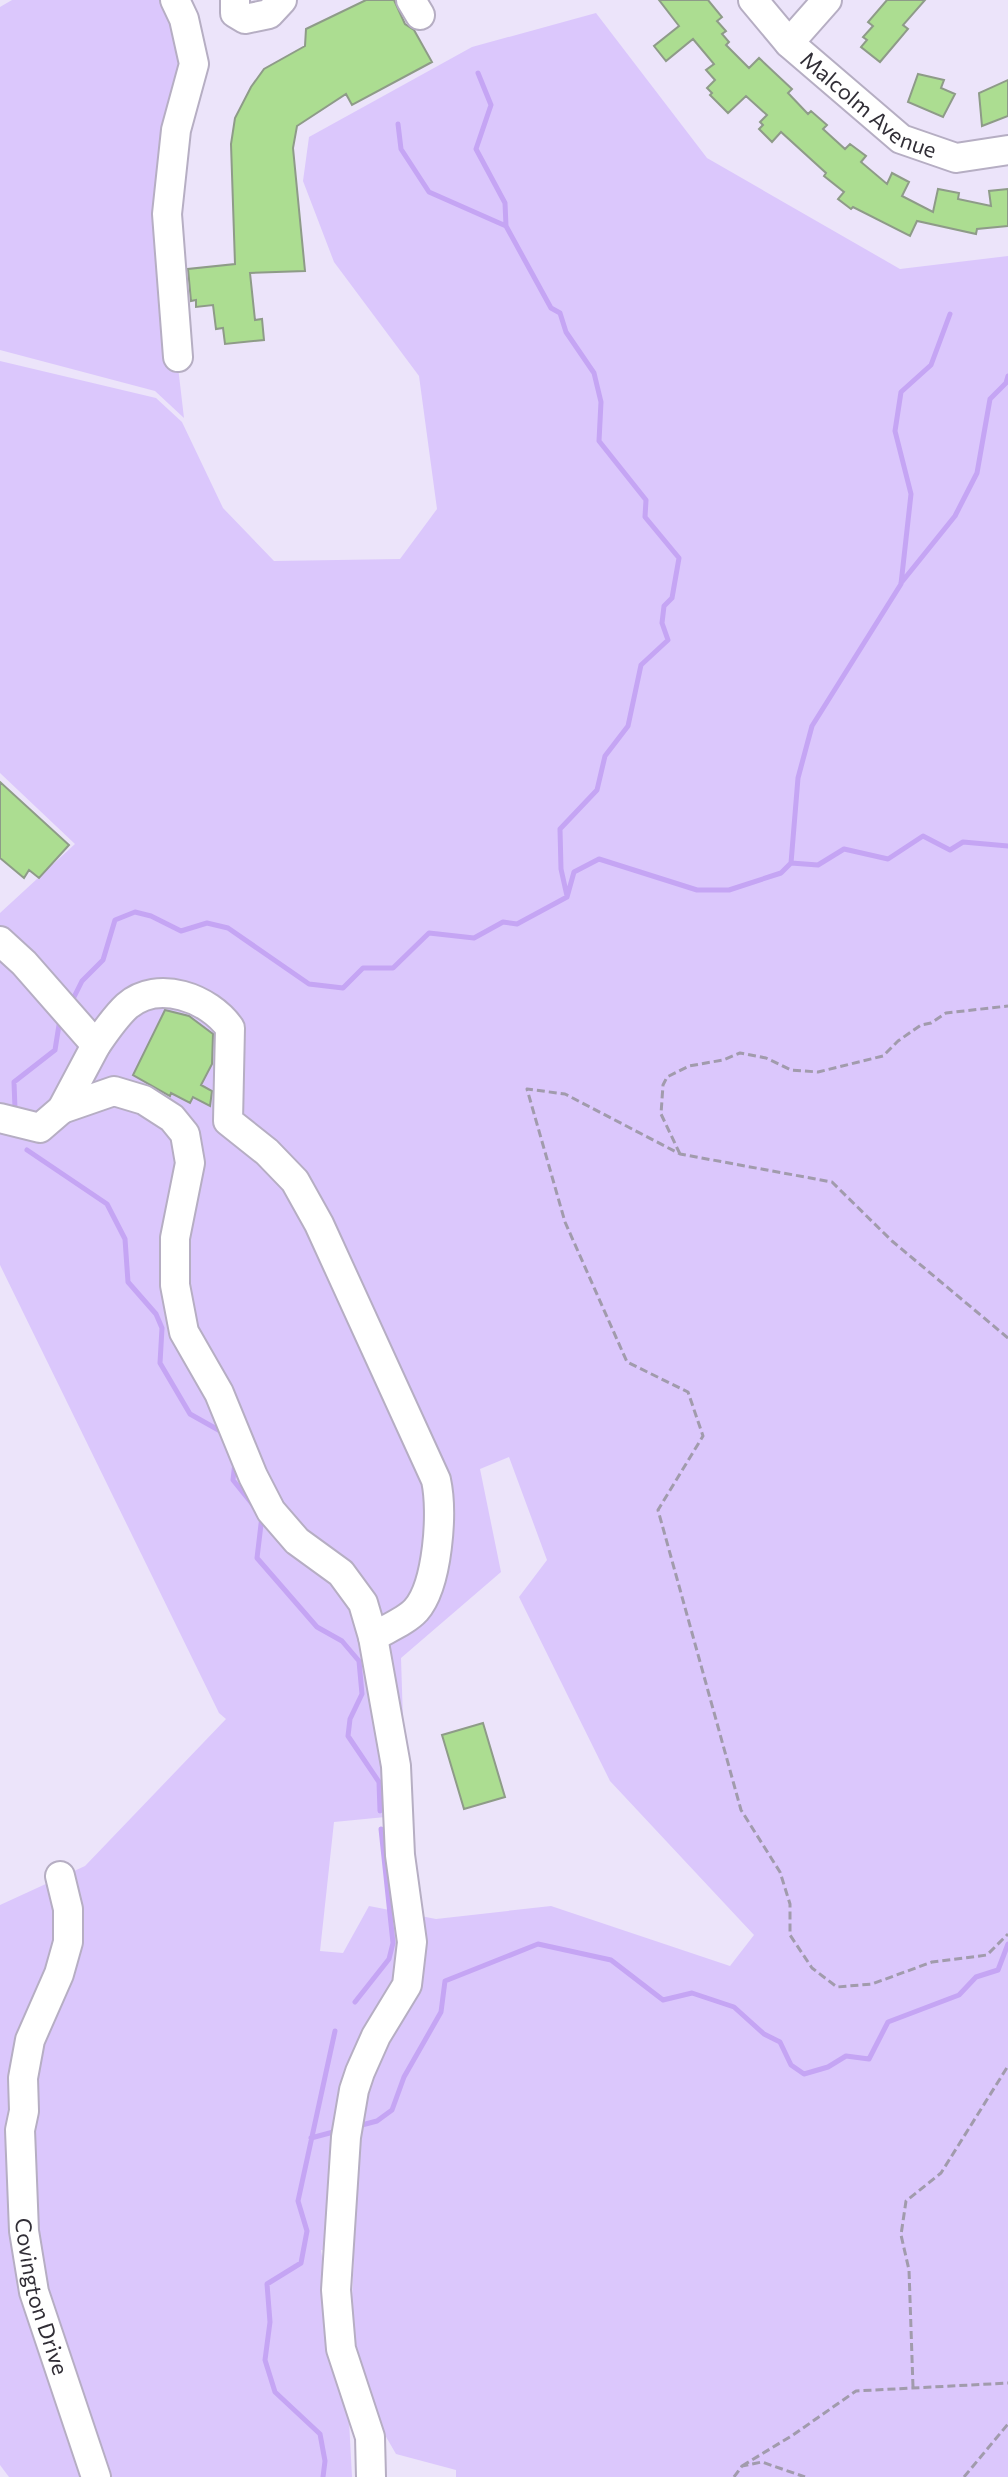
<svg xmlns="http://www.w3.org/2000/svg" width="1008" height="2477" viewBox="0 0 1008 2477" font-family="Commissioner,sans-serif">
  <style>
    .green { fill: #dbc7fc; fill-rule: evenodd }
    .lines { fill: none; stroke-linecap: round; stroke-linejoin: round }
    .stream { stroke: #c5a5f4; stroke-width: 5 }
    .building { fill: #acdd91; stroke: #8e9b88; stroke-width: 2 }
    .minor-casing { stroke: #b6aec3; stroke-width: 32 }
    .path { stroke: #a19bac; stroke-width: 3; stroke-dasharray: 8 4; stroke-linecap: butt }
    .minor { stroke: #fff; stroke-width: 28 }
    .labels { text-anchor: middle; stroke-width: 8; stroke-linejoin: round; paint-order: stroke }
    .street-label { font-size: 22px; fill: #312e36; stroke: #f7f4fd }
  </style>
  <rect width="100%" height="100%" fill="#ece4fa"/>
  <!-- green -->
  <path class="green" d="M12,0H168L182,48L168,122L158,196L184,418L155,391L0,350V7Z
    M596,13L707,158L900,269L1008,256V2477H456V2470L396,2454L371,2411L351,2321L354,2254L321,2250L349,2420L352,2477H9L0,2465V1905L85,1866L226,1719L219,1713L0,1265V913L75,844L0,773V361L156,398L182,422L223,508L274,561L400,559L437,509L419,376L334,262L303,181L309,137L472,47ZM509,1457L547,1560L519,1597L610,1781L754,1935L730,1966L551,1906L436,1919L369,1906L343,1953L320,1951L334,1822L406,1815L401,1658L501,1572L480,1469Z"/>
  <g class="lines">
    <!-- stream -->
    <path class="stream" d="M478,73L491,105L476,149L505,203L506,226L551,308L560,313L566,332L594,373L601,402L599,441L646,500L645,517L679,558L672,598L664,606L662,623L668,640L641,665L628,726L605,756L597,790L560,829L561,869L567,896
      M398,124L401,149L429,192L506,226
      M901,583L955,516L977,473L990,399L1006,383L1008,376
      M791,863L798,778L812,726L901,584L911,494L895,431L901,392L931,365L950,314
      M71,1003L82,981L103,960L115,920L135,912L151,916L181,931L207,923L228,928L309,984L343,988L363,968H393L429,933L474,938L503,922L517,924L567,897L574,872L599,859L697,890H729L781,873L791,863L818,865L844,849L888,859L923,836L950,850L963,842L1008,846
      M15,1109L14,1082L55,1050L59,1025
      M27,1150L107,1204L125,1239L128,1282L156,1314L162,1328L160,1363L190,1414L222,1432
      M235,1462L233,1480L253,1505
      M262,1516L257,1558L317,1627L342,1641L359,1661L362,1694L350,1719L348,1736L379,1782L380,1811
      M355,2002L389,1959L393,1943L381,1829
      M358,2126L377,2121L392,2110L404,2077L441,2012L445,1981L538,1944L611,1960L663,2000L692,1993L734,2007L764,2034L780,2042L791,2065L804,2074L828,2067L846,2056L869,2059L888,2022L959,1995L976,1977L998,1970L1008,1944
      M311,2138L337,2131
      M323,2477L325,2461L320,2434L275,2392L265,2360L270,2322L267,2284L301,2263L307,2231L298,2201L335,2031"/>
  </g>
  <!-- building -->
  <path class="building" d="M366,0H394L405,24L414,30L432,62L352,105L346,94L297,126L293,148L305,271L250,273L255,320L262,319L264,340L225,344L223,328L216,329L213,305L196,307V300L191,301L188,269L235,264L231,144L235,118L251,87L264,69L305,46L306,29Z
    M659,0H708L722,17L717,21L726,31L722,34L729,42L726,45L749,68L759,58L792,89L788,93L808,114L811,111L827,125L823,129L845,149L850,144L866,156L861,162L887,184L892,173L909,182L902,196L933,212L938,189L959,193L958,199L991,206L989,191L1008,189V226L977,229L976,234L917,221L910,236L853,207L851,209L838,199L844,192L824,176L826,173L781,132L772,142L759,129L763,125L760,122L767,115L746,96L728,113L710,95L712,93L707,88L715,80L706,70L714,64L693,39L666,61L654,46L679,26Z
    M887,0H925L903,25L908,29L880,62L861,47L867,40L863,37L873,26L868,22Z
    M918,74L944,80L941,88L955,94L943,117L908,102Z
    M1008,80V116L982,126L979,93Z
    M0,782L69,845L39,878L29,870L24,878L0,858Z
    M165,1010L189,1016L213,1034L212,1064L201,1085L212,1091L210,1106L193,1097L190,1103L171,1093L170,1096L133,1075Z
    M483,1723L505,1797L464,1809L442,1735Z"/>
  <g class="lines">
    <!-- minor casing -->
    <g class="minor-casing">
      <g id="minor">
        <path d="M175,0L184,19L194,64L176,130L167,214L178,357"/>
        <path d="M235,0V13L245,19L269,14L282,0"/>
        <path d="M411,0L420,15"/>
        <path id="s1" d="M753,0L789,43L901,139L956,158L1008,150"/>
        <path d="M789,43L827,0"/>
        <path d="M0,941L24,963L96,1045C105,1032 115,1017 127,1006C158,979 209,998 230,1028L228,1121L267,1152L295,1181L319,1224L436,1480C443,1512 438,1585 416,1610C406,1621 386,1629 373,1637"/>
        <path d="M62,1109L114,1091L144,1100L172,1118L185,1134L190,1163L175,1238V1285L184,1332L219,1393L253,1476L271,1511L297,1541L341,1573L363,1603L373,1637L396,1766L400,1855L412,1942L407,1985L376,2036L360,2072L354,2090L346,2137L336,2290L341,2349L370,2437L371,2477"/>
        <path d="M0,1118L40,1128L62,1109L96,1045"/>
        <path id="s2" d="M60,1876L68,1909V1942L59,1974L30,2040L23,2078L24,2111L20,2130L24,2231L34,2292L96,2477"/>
      </g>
    </g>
    <!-- path -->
    <path class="path" d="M680,1154L661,1114L663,1085L667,1077L689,1066L723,1060L740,1053L766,1058L791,1070L818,1072L883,1056L898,1041L921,1025L931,1023L946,1013L1008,1006
      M1008,1338L892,1241L832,1182L680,1154L565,1094L527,1089L565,1222L627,1362L688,1392L703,1436L658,1510L741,1810L780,1872L790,1904V1935L812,1968L837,1987L872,1984L932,1962L987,1955L1008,1934
      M913,2387L909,2270L901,2235L906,2201L941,2173L1008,2066
      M742,2466L793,2435L856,2391L1008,2383
      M734,2477L742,2466L762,2462L805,2477
      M964,2477L1008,2424"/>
    <!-- minor -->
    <use href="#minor" class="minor"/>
  </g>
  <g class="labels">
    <!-- street labels -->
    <g class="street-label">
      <text dy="8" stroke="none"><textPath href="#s1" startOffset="158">Malcolm Avenue</textPath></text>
      <text dy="8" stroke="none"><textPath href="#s2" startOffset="432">Covington Drive</textPath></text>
    </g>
  </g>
</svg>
